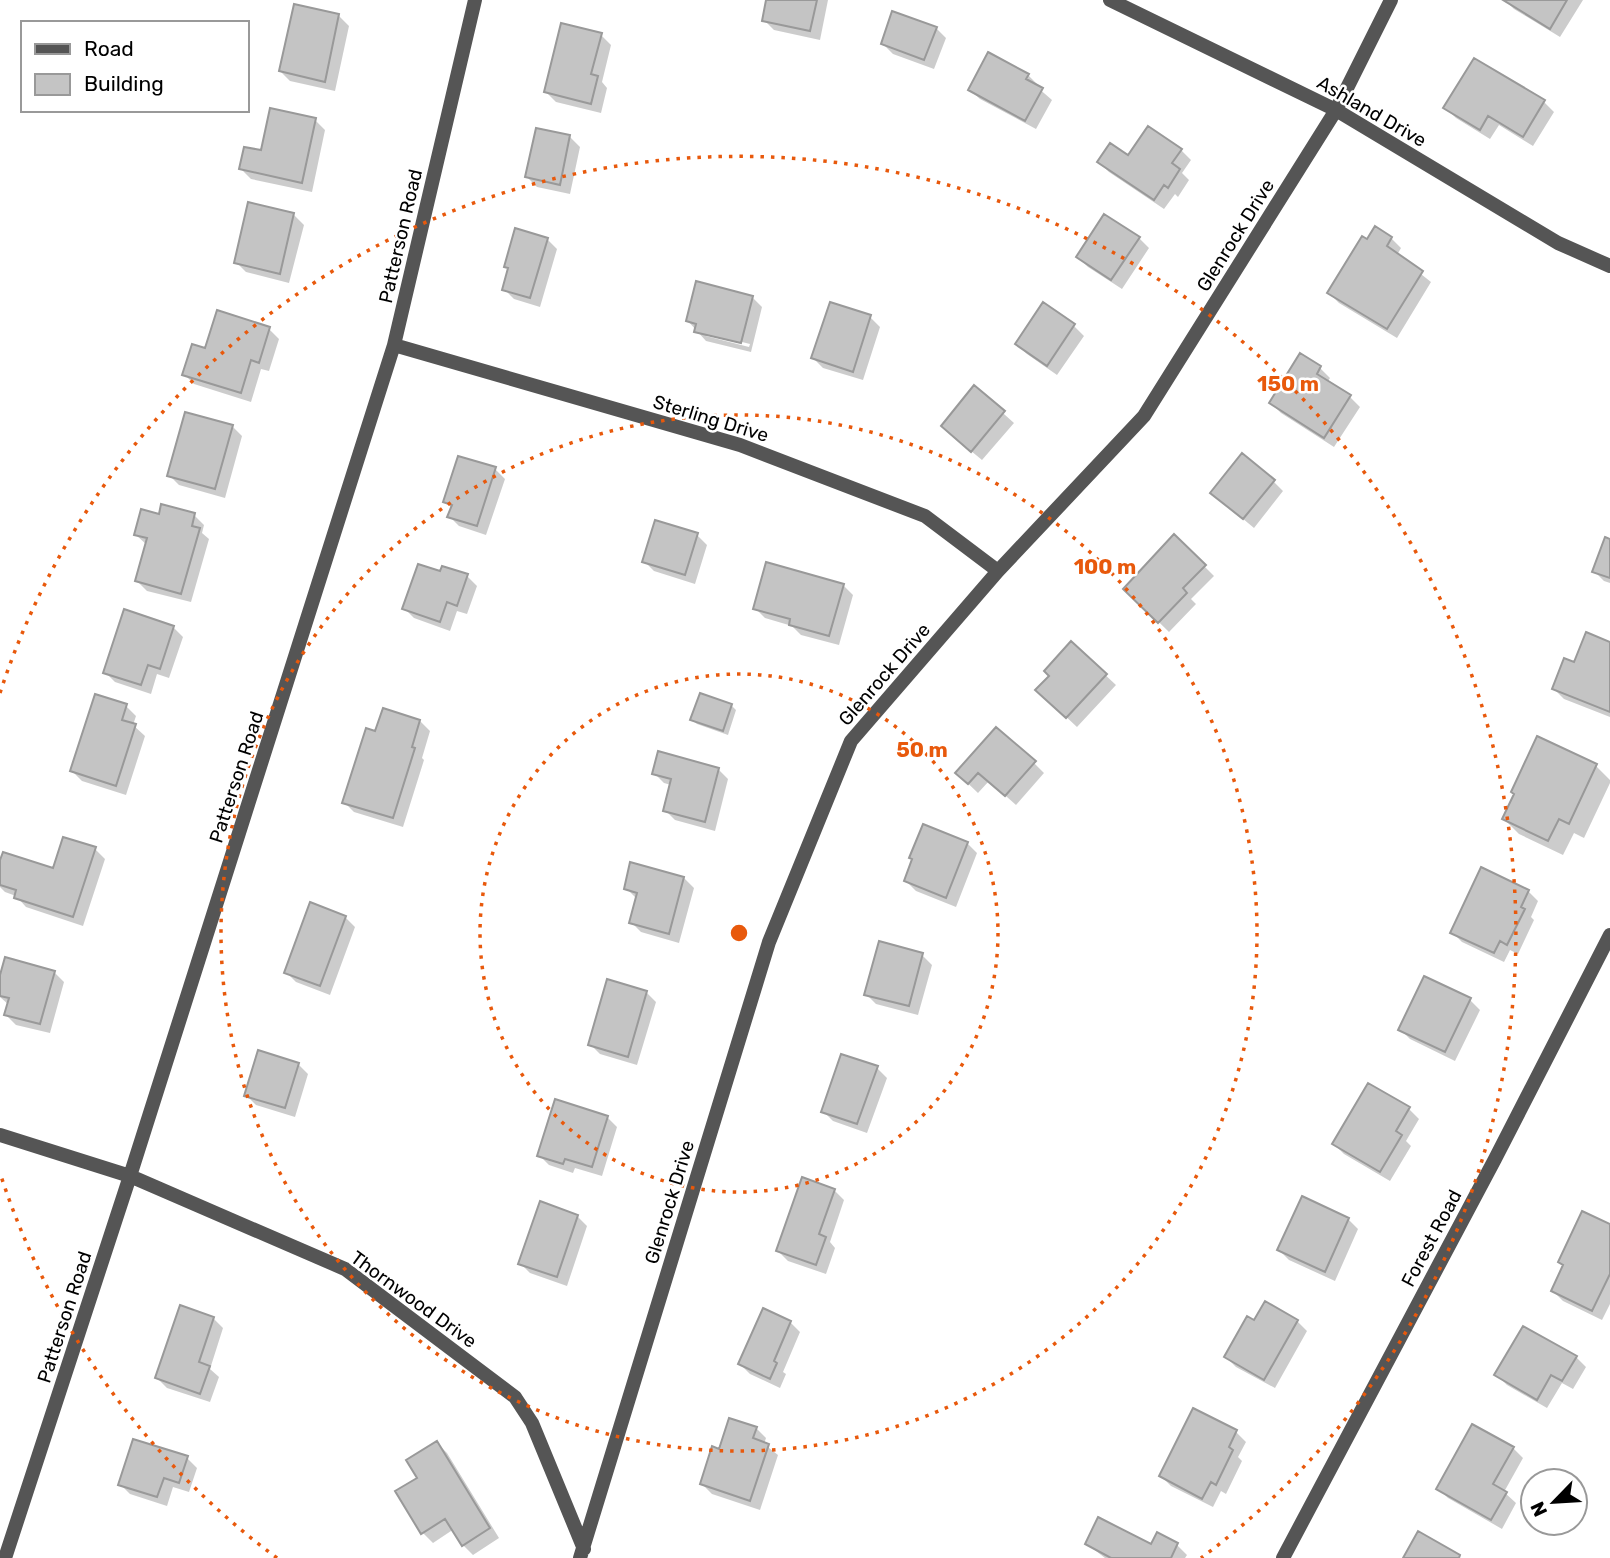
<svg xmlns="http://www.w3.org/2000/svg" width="1610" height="1558" viewBox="0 0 1610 1558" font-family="Rubik,sans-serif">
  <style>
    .shadow { fill: #0003; fill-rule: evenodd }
    .building { fill: #c4c4c4; stroke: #999; stroke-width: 2 }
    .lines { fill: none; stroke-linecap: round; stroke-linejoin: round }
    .minor { stroke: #555; stroke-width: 14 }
    .ring { fill: none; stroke: #e8590c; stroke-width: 3.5; stroke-dasharray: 3.5 7 }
    .labels { text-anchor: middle; stroke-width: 5; stroke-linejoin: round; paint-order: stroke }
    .street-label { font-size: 19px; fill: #000; stroke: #fff }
    .centre { fill: #e8590c; stroke: #fff; stroke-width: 3.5 }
    .ring-label { font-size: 21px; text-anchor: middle; font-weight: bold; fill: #e8590c; stroke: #fff; stroke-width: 5; stroke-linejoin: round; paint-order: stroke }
  </style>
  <rect width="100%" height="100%" fill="#fff"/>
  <!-- shadow -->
  <path class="shadow" d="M768,0H828L820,40L774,30L764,20Z
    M1505,0H1583L1560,37L1514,9Z
    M339,16L349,26L335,91L290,81L280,71Z
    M936,28L946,38L934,69L893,54L883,44Z
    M601,35L611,45L602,82L607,88L601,113L556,102L546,92Z
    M1028,75L1038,85L1037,87L1052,100L1036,129L980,99L970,90Z
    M1544,102L1554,112L1533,146L1499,125L1490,139L1456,118L1446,108Z
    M315,120L325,130L312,192L251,179L241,169L262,153Z
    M570,137L580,147L570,194L537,187L527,177Z
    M1181,150L1191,160L1182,173L1189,180L1178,197L1175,194L1164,209L1109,172L1099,162Z
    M294,215L304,225L289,283L246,272L236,262Z
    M1139,238L1149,248L1122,289L1088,267L1078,257Z
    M1391,238L1401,248L1397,255L1431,282L1397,338L1339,303L1329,293L1368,241Z
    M547,239L557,249L540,307L514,299L504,289L509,270L506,266Z
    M752,297L762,307L751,352L706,341L687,320ZM706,333L750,344L749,347L706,336Z
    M831,304L870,317L880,327L863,380L823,368L813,358Z
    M1043,305L1074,326L1084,336L1057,375L1027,354L1017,344Z
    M269,329L279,339L269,371L261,369L251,402L194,384L184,374L206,350Z
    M1301,355L1320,368L1330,378L1327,383L1350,397L1360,407L1334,447L1281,413L1271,403Z
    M975,388L1014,423L982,460L953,436Z
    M232,426L242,436L225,498L179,485L169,475Z
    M495,469L505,479L486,535L459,526L449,516L452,508L445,502Z
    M1273,481L1283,491L1254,528L1212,493Z
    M194,515L204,525L202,533L209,539L191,602L147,591L137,581L147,545L136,535L160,516Z
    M697,535L707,545L695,584L654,571L644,561Z
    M1174,536L1214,576L1191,599L1196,604L1169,632L1125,589Z
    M1610,541V583L1604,581L1594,571Z
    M441,574L467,576L477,586L467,614L457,611L450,631L414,618L404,608Z
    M843,585L853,595L839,645L801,635L792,626L765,618L755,608Z
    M173,627L183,637L169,678L157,674L151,694L115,682L105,672Z
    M1071,643L1116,685L1077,727L1048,700L1051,676Z
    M1610,644V717L1564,699L1554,689L1575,665Z
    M731,705L736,710L728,735L697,724L692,720Z
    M126,706L136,716L133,725L145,736L126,795L82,781L72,771Z
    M384,710L420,721L430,731L422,758L424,760L403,827L354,812L344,802L377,733Z
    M1034,763L1044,773L1016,805L989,781L978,793L957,773Z
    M1596,766L1610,780V783L1584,838L1574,833L1563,855L1519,834L1504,819Z
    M718,769L728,779L715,831L675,820L665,810L671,785L664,783L654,773Z
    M967,843L977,853L956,907L916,891L906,881Z
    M95,849L105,859L83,926L26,907L16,896L5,892L0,887V866L54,870Z
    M1482,870L1528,891L1538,901L1531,917L1534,920L1518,954L1510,950L1504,962L1462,942L1452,932Z
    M684,878L694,888L679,943L641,932L631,922L637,899L626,888Z
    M345,917L355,927L330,995L296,982L286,972Z
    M922,955L932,965L918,1015L876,1004L866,994Z
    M54,972L64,982L50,1033L16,1025L6,1015L9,1005L0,997V982Z
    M646,992L656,1002L637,1065L600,1054L590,1044Z
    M1470,1000L1480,1010L1455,1061L1410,1039L1400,1029Z
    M298,1064L308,1074L295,1117L256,1105L246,1095Z
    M877,1068L887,1078L867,1133L833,1121L823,1111Z
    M1409,1109L1419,1119L1406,1141L1411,1146L1390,1181L1344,1154L1334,1144Z
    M607,1117L617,1127L602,1176L575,1168L573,1173L549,1165L539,1155Z
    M834,1190L844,1200L830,1242L835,1248L826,1274L788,1261L778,1251Z
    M577,1216L587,1226L567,1286L530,1273L520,1263Z
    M1348,1219L1358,1229L1335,1281L1289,1260L1279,1250Z
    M1610,1226V1304L1602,1320L1563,1301L1553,1291Z
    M764,1311L790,1322L800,1332L783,1372L786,1374L780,1388L750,1374L740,1364Z
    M213,1318L223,1328L210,1369L219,1377L210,1402L167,1388L157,1378Z
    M1297,1321L1307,1331L1275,1388L1236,1367L1226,1357L1255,1322Z
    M1576,1357L1586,1367L1573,1389L1562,1383L1547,1408L1507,1385L1497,1375Z
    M756,1428L766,1438L764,1444L778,1455L760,1510L712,1494L702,1484L720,1451Z
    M1236,1432L1246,1442L1238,1457L1242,1461L1226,1494L1221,1491L1213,1507L1171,1486L1161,1476Z
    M437,1443L447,1453L499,1538L473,1555L463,1545L454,1529L433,1543L423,1533L419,1478Z
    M1513,1448L1523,1458L1504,1492L1516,1503L1502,1529L1448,1498L1438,1488Z
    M187,1458L197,1468L189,1492L173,1487L167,1506L130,1494L120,1484Z
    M1087,1544L1177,1545L1187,1555L1185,1558H1105Z"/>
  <!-- building -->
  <path class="building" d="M766,0H817L810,31L762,21Z
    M1503,0H1567L1550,29Z
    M294,4L339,14L325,82L279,71Z
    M892,11L937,27L924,60L881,44Z
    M561,23L602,33L591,74L598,76L591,104L544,92Z
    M988,52L1029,74L1026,79L1043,88L1025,121L968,90Z
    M1474,58L1545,100L1523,137L1488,116L1480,130L1443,108Z
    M270,108L316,118L302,183L239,169L244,147L261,150Z
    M1148,126L1182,149L1172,163L1180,169L1168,188L1164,185L1154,200L1097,162L1110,143L1128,155Z
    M536,128L570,135L560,185L525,177Z
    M248,202L294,213L280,274L234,263Z
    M1104,214L1140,237L1111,280L1076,257Z
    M1375,226L1392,237L1387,246L1423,271L1387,329L1327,293L1362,236L1367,239Z
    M515,228L548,238L530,298L502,290L508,268L504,267Z
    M696,281L753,296L741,343L694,332L696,324L686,321Z
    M830,302L871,315L853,372L811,358Z
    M1043,302L1075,324L1047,366L1015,344Z
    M217,310L270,327L259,363L251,360L241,393L182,375L192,344L205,348Z
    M1300,353L1321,366L1317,374L1351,395L1324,438L1269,403Z
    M974,385L1005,411L971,452L941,426Z
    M185,412L233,425L215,489L167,476Z
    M1242,453L1275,480L1243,519L1210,493Z
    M458,456L496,467L477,526L447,517L452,505L443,502Z
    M161,504L195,513L192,526L200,528L181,594L135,581L147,538L134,535L141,509L159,514Z
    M655,520L698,533L685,575L642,562Z
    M1174,534L1206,565L1183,588L1187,593L1158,623L1123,589Z
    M1605,537L1610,539V578L1592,572Z
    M766,562L844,584L829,636L789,625L790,619L753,609Z
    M418,564L440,571L442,566L468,574L457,606L447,602L440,622L402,609Z
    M124,609L174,626L160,669L148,665L141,685L103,673Z
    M1586,632L1610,642V712L1552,689L1564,658L1574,662Z
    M1071,641L1107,674L1066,718L1035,690L1049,676L1044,671Z
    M700,693L732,704L723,731L690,720Z
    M95,694L127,704L122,720L136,724L116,786L70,771Z
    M383,708L420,720L412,747L415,748L393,818L342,803L366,728L375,731Z
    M996,727L1036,761L1005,796L978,773L968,784L955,773Z
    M1537,736L1597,764L1569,824L1559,819L1548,841L1502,819L1514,794L1511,792Z
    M658,751L719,768L705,822L663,811L671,779L652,774Z
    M923,824L968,842L946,898L904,881L912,859L909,858Z
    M63,837L96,847L73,917L14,898L16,890L0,885V860L3,852L53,868Z
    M630,862L684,877L669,934L629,923L637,893L624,889Z
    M1481,867L1529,890L1521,907L1525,909L1507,945L1500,941L1494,953L1450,933Z
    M310,902L346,916L320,986L284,973Z
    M879,941L923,953L909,1006L864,995Z
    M5,957L55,971L40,1024L4,1015L9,998L0,996V975Z
    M1424,976L1471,998L1445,1052L1398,1030Z
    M607,979L647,991L628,1057L588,1045Z
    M258,1050L299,1063L285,1108L244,1096Z
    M841,1054L878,1066L857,1124L821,1112Z
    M1368,1083L1410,1107L1396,1131L1402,1135L1380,1172L1332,1144Z
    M555,1099L608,1116L592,1167L565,1159L563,1164L537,1156Z
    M802,1177L835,1189L819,1234L826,1237L816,1265L776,1251Z
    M1302,1196L1349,1218L1325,1272L1277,1250Z
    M540,1201L578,1215L557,1277L518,1264Z
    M1582,1211L1610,1224V1274L1592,1311L1551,1291L1563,1265L1558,1262Z
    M1265,1301L1298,1320L1264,1380L1224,1357L1247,1316L1254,1320Z
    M180,1305L214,1317L199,1362L210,1366L200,1394L155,1378Z
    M763,1308L791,1321L774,1361L777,1363L770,1379L738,1364Z
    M1523,1326L1577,1356L1562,1381L1551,1375L1537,1400L1494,1375Z
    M1193,1408L1237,1430L1229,1447L1233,1450L1216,1485L1211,1482L1202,1499L1159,1476Z
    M729,1418L757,1427L753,1438L769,1444L750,1501L700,1484L712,1446L719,1449Z
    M1472,1424L1514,1447L1493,1484L1507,1492L1491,1520L1436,1489Z
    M133,1439L188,1456L179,1483L164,1478L157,1497L118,1485Z
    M437,1441L490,1528L462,1546L445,1519L421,1534L395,1491L417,1478L406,1460Z
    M1098,1517L1151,1544L1157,1532L1178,1543L1171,1558H1111L1085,1544Z
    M1418,1531L1460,1555L1459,1558H1403Z"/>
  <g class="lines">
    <!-- minor -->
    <path class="minor" d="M1110,0L1336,110L1558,243L1610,266
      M394,345L740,445L925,516L998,571
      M0,1135L130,1176L345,1269L515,1397L532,1423L584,1549
      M5,1558L130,1176L394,345L475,0
      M580,1558L769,942L851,741L998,571L1144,416L1336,110L1391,0
      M1283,1558L1495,1159L1610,935"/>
  </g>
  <!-- distance rings -->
  <g class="ring">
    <circle cx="739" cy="933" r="259"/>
    <circle cx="739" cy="933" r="518"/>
    <path d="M277 1558A777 777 0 0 1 0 1173M0 693A777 777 0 1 1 1201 1558"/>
  </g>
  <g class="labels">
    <!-- street labels -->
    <g class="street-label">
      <text transform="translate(1372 111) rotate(30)" y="7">Ashland Drive</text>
      <text transform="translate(1235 235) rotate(-58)" y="7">Glenrock Drive</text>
      <text transform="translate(400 236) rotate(-77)" y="7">Patterson Road</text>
      <text transform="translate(711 418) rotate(17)" y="7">Sterling Drive</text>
      <text transform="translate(884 674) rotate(-49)" y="7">Glenrock Drive</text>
      <text transform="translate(236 777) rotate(-72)" y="7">Patterson Road</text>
      <text transform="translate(669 1202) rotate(-73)" y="7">Glenrock Drive</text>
      <text transform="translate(1431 1238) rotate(-62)" y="7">Forest Road</text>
      <text transform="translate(414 1299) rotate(36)" y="7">Thornwood Drive</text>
      <text transform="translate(64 1317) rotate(-72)" y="7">Patterson Road</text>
    </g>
  </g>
  <circle cx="739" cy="933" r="10" class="centre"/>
  <g class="ring-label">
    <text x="1288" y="391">150 m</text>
    <text x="1105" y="574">100 m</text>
    <text x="922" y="757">50 m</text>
  </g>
  <!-- legend -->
  <rect x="21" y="21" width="228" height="91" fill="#ffffff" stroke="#999999" stroke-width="2"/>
  <rect x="35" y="44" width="35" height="10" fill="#555555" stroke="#999999" stroke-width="2"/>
  <text x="84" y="56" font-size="21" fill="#000000">Road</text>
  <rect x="35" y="74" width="35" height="21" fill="#c4c4c4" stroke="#999999" stroke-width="2"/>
  <text x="84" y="91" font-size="21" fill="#000000">Building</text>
  <!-- north arrow -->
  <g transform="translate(1554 1502) rotate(245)"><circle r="33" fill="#ffffff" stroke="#999999" stroke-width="2"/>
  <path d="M0-5L12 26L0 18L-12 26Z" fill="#000000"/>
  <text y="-10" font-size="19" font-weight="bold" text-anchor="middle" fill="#000000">N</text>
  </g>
</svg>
